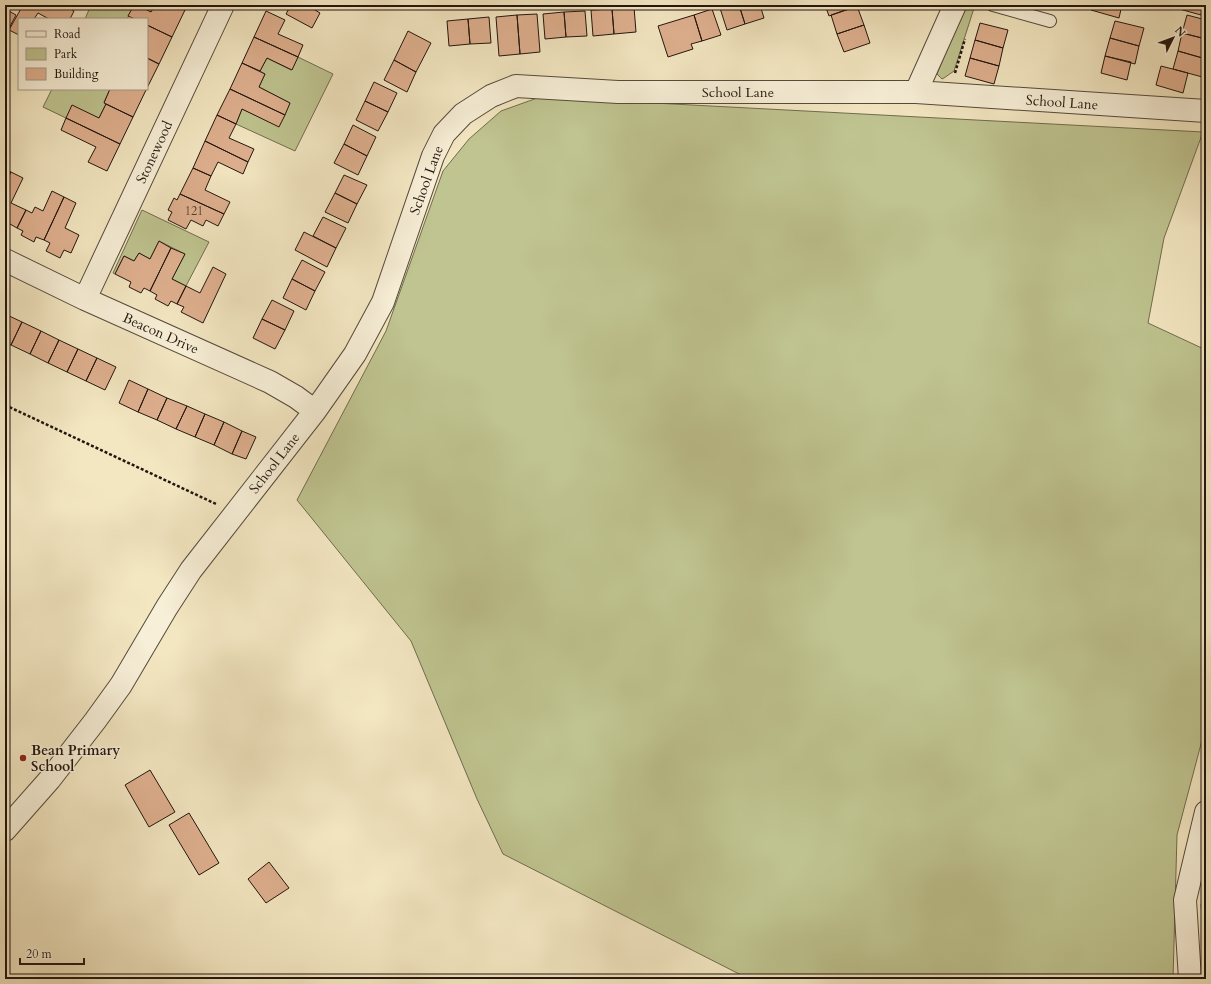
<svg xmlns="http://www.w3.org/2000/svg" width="1211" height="984" viewBox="0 0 1211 984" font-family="Cardo,serif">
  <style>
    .green { fill: #bfc490; stroke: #706c4f }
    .building { fill: #dfb08f; stroke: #22150e }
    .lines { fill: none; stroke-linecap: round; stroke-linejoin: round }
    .service-casing { stroke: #564a3b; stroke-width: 14 }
    .minor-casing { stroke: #564a3b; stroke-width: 24 }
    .path { stroke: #22150e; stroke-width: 2.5; stroke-dasharray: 3 2; stroke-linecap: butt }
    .service { stroke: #f7efd7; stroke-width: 12 }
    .minor { stroke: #f7efd7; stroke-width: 22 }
    .poi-dot { fill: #8f2418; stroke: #f7efd7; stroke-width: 1.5 }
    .labels { text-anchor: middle; stroke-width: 3; stroke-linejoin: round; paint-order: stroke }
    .number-label { font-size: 12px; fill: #513c2e }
    .street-label { font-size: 14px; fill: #22150e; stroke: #f7efd7 }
    .poi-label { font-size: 14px; font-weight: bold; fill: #22150e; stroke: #f7efd7; text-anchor: start }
  </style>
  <rect width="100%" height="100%" fill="#f3e7c2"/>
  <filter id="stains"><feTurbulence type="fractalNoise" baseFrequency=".005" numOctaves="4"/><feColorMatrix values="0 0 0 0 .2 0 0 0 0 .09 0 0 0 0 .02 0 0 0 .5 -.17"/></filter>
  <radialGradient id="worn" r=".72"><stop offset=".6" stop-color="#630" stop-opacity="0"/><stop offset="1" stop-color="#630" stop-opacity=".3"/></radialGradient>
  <!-- green -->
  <path class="green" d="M91,5H134L127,19H85Z
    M137,5H155L151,12Z
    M968,6L974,8L954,71L944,78L942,79L937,74L963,10Z
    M298,57L333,74L295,151L236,124L242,109L279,126L290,103L259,87L265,74L260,71L267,58L291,70Z
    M52,89H110L104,102L106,104L99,118H66L43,107Z
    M540,97L1203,132L1164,238L1148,323L1206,350V725L1177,835L1173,979H749L503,854L477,799L411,641L297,500L386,331L443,171L469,139L501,111Z
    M142,210L209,242L186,286L172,279L185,254L159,241L150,259L139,253L134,261L124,256L115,274L113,273Z
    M1206,884V966L1201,905Z"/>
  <!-- building -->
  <path class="building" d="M23,5H64L74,11L70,19H49L38,13L34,19H19V35L9,30Z
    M134,5H137L151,12L155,5H175L185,10L172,37L147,25V19H135L128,16Z
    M291,5H307L320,13L312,28L286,14Z
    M719,5H739L745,24L727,30Z
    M739,5H760L764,18L745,24Z
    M825,5H854L855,7L829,16Z
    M1092,5H1122L1119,18L1091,10Z
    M1172,5H1203L1201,15L1172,7Z
    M857,6L864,25L837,34L831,15Z
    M634,7L636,32L614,34L612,9Z
    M5,9L16,15L5,36Z
    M612,9L614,34L593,36L591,10Z
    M712,9L721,35L702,41L694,15Z
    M266,11L285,20L278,34L303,45L298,57L254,37Z
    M585,11L587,36L566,37L564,12Z
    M564,12L566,37L545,39L543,14Z
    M537,14L540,52L520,54L517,15Z
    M517,15L520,54L499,56L496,17Z
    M694,15L702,41L691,44L693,49L668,57L658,26Z
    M1187,15L1206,20V39L1182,33Z
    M489,17L491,43L470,44L468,19Z
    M468,19L470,44L449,46L447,21Z
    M1115,21L1144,28L1139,46L1110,38Z
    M980,23L1008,30L1003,48L975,40Z
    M147,25L172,37L159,64L147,58Z
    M864,25L870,43L844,52L837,34Z
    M408,31L431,43L416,72L394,60Z
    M1182,33L1206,39V59L1178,51Z
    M254,37L298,57L292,70L267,58L260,71L242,63Z
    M1110,38L1139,46L1135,64L1105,56Z
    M975,40L1003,48L999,66L970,58Z
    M1178,51L1206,59V78L1173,69Z
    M1105,56L1131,62L1127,80L1101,73Z
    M147,58L159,64L147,88Z
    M970,58L999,66L994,84L965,76Z
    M394,60L416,72L407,92L384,80Z
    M242,63L265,74L259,87L290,103L285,115L230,89Z
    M1161,66L1188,73L1183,93L1156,85Z
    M374,82L397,93L388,112L365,101Z
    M110,89H143L146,90L133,117L104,103Z
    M230,89L285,115L279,127L242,109L236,124L217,115Z
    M365,101L388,112L378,131L356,120Z
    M106,104L133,117L120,144L66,118L72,105L99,118Z
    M217,115L236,124L229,138L254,149L248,162L205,141Z
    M66,118L120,144L107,171L88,162L96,147L61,130Z
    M353,125L376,137L367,156L344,144Z
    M205,141L248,162L243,174L218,162L211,176L193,168Z
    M344,144L367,156L358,175L334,163Z
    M193,168L211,176L205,190L230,202L224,214L180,194Z
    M5,169L11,172L5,183Z
    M11,172L23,178L11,203L26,210L17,228L10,224L8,229L5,228V183Z
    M344,175L367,185L357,204L335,193Z
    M52,191L64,197L44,240L36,237L34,242L21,235L23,231L17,228L26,210L32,213L35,207L43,211Z
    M335,193L357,204L348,223L325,212Z
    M180,194L224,214L218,226L206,220L203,226L191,220L186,229L168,220L172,212L168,210L174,198L177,200Z
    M64,197L76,203L65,228L79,235L71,253L64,250L60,258L46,251L50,243L44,240Z
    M323,217L346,228L336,248L313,236Z
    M1206,227V240H1204Z
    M304,232L336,248L327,267L295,250Z
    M159,241L171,248L150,291L144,288L141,293L129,287L131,282L115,274L124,256L134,261L139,253L150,259Z
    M171,248L185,254L172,279L186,286L177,304L171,301L168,306L155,299L157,295L150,291Z
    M302,260L325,272L315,291L292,279Z
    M213,267L226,274L203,323L181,312L184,307L177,304L186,286L200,293Z
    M292,279L315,291L306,310L283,298Z
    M272,300L294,311L285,330L262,319Z
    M5,314L22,322L11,345L5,342Z
    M262,319L285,330L275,349L253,338Z
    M22,322L41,331L30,354L11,345Z
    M41,331L59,340L48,363L30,354Z
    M59,340L78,349L67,372L48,363Z
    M78,349L97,358L86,381L67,372Z
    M97,358L116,367L105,390L86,381Z
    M129,380L148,389L138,412L119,403Z
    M148,389L167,398L157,420L138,412Z
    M167,398L187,406L176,429L157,420Z
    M187,406L205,414L195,437L176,429Z
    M205,414L224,422L214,445L195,437Z
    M224,422L242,431L232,454L214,445Z
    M242,431L256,437L246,459L232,454Z
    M150,770L175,812L149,827L125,785Z
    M189,813L219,863L199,875L169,825Z
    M269,862L289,888L266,903L248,879Z"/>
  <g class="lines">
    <!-- service casing -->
    <g class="service-casing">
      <path id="service" d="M993,5L1050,21"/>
    </g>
    <!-- minor casing -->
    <g class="minor-casing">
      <path id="minor" d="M916,92L955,5
        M5,260L85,299L270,382L296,397L315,411
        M85,299L223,5
        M5,830L50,779L95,721L121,685L167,607L191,570L315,411L355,354L383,302L433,156L444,134L463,114L491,96L516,86L618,92H916L1206,111
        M1190,979L1185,900L1206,812"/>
    </g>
    <!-- path -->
    <path class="path" d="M955,73L965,39
      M5,405L216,504"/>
    <!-- service -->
    <use href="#service" class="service"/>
    <!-- minor -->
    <use href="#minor" class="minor"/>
  </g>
  <!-- markers -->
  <circle class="poi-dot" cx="23" cy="758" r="4"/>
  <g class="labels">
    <!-- number labels -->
    <g class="number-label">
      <text x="194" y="215">121</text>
    </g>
    <!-- street labels -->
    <g class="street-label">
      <text x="738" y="97">School Lane</text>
      <text transform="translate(1062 102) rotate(4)" y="5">School Lane</text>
      <text transform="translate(154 152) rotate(-65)" y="5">Stonewood</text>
      <text transform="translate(426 180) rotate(-70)" y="5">School Lane</text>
      <text transform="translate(161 333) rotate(24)" y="5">Beacon Drive</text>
      <text transform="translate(274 463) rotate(-52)" y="5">School Lane</text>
    </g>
    <!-- poi labels -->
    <g class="poi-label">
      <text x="31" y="755">Bean Primary<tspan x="31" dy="16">School</tspan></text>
    </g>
  </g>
  <!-- margin -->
  <rect width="1211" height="984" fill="none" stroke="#f3e7c2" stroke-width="20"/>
  <rect x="6" y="6" width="1199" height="972" fill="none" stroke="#22150e" stroke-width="2"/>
  <rect x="10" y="10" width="1191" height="964" fill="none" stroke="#22150e"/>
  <!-- legend -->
  <rect x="18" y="18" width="130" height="72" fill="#f7efd7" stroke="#a29887"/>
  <rect x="26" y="31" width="20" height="6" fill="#f7efd7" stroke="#a29887"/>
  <text x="54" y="38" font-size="12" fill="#22150e">Road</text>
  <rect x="26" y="48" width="20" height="12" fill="#bfc490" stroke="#a29887"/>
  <text x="54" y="58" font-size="12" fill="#22150e">Park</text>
  <rect x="26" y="68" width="20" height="12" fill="#dfb08f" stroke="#a29887"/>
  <text x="54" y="78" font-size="12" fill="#22150e">Building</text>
  <!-- north arrow -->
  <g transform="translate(1173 38) rotate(48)" stroke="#f7efd7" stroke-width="3" paint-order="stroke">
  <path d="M0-3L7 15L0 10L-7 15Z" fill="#22150e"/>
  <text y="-6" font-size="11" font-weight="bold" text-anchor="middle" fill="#22150e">N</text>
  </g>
  <!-- scale -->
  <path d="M20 958v6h64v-6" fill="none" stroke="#22150e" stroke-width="2"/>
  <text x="26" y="958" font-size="12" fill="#22150e" stroke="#f7efd7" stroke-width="3" paint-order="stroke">20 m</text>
  <rect width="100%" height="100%" filter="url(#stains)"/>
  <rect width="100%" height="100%" fill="url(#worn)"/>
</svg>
